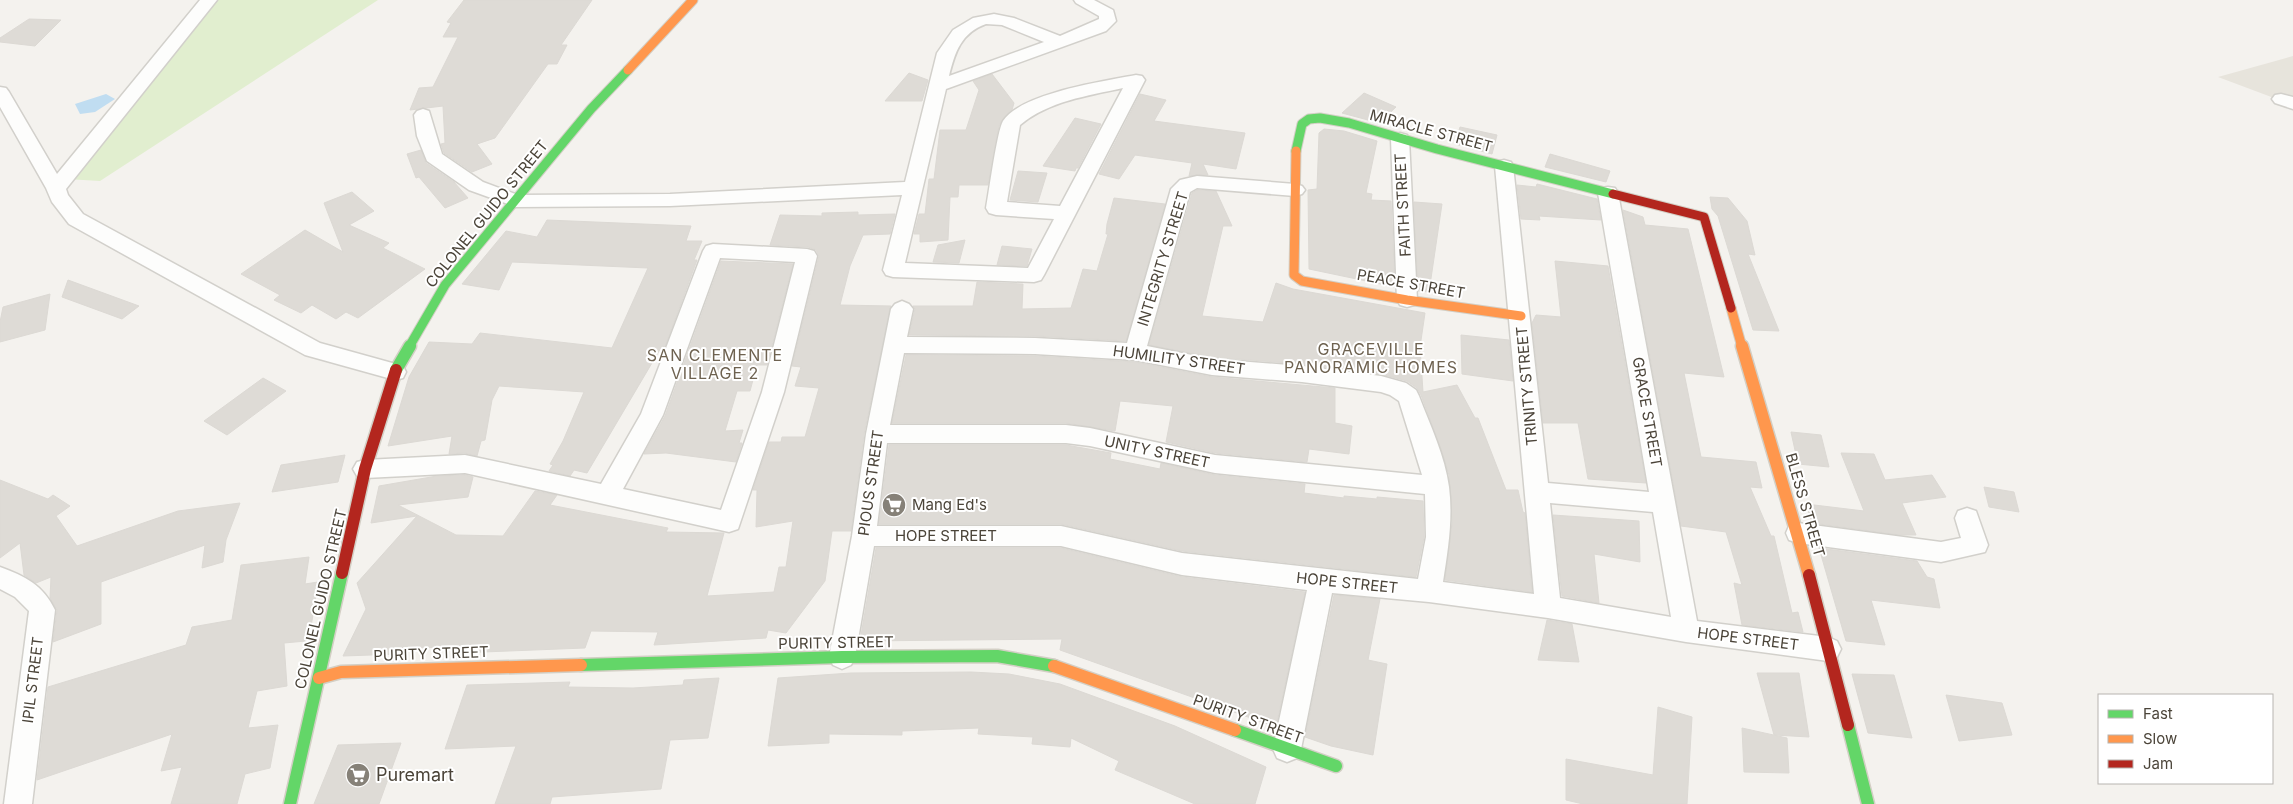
<svg xmlns="http://www.w3.org/2000/svg" width="2293" height="804" viewBox="0 0 2293 804" font-family="Inter,sans-serif">
  <style>
    .residential { fill: #e7e4dc }
    .green { fill: #e1eecf }
    .water { fill: #c0ddf1 }
    .building { fill: #dedbd6; stroke: #dcd9d4 }
    .lines { fill: none; stroke-linecap: round; stroke-linejoin: round }
    .street-casing { stroke: #d2d0cb; stroke-width: 3 }
    .fast-far1-casing { stroke: #d3cfc5; stroke-width: 11 }
    .fast-casing { stroke: #d3cfc5; stroke-width: 15 }
    .slow-far1-casing { stroke: #d3cfc5; stroke-width: 11 }
    .slow-casing { stroke: #d3cfc5; stroke-width: 15 }
    .jam-far1-casing { stroke: #d3cfc5; stroke-width: 11 }
    .jam-casing { stroke: #d3cfc5; stroke-width: 15 }
    .street { fill: #fdfdfc; fill-rule: evenodd }
    .fast-far1 { stroke: #63d668; stroke-width: 9 }
    .fast { stroke: #63d668; stroke-width: 12 }
    .slow-far1 { stroke: #ff974d; stroke-width: 9 }
    .slow { stroke: #ff974d; stroke-width: 12 }
    .jam-far1 { stroke: #b3261e; stroke-width: 9 }
    .jam { stroke: #b3261e; stroke-width: 12 }
    .labels { text-anchor: middle; stroke-width: 4; stroke-linejoin: round; paint-order: stroke }
    .street-label { font-size: 15px; fill: #4b4439; stroke: #fff }
    .poi-label { font-size: 15px; fill: #4b4439; stroke: #fff; text-anchor: start }
    .neighbourhood-label { font-size: 16px; letter-spacing: 1px; fill: #6e6250; stroke: #fff }
    .near-poi-label { font-size: 18px; fill: #4b4439; stroke: #fff; text-anchor: start }
  </style>
  <rect width="100%" height="100%" fill="#f4f2ee"/>
  <!-- residential -->
  <path class="residential" d="M2293,56V105L2218,77Z"/>
  <!-- green -->
  <path class="green" d="M215,0H378L100,181L66,179Z"/>
  <!-- water -->
  <path class="water" d="M106,94L115,99L95,112L80,114L75,104Z"/>
  <!-- building -->
  <path class="building" d="M464,0H592L561,45H567L557,64H548L495,138L477,144L492,164L472,172L444,153L441,144L445,143L443,106L410,110L419,88L433,87L458,37H443L451,23L447,22Z
    M29,19L61,20L35,46L0,42V38Z
    M909,73L928,80L922,101H885Z
    M992,74L1014,103L1012,110L1002,120L999,126L988,185H959L958,197H950L948,240L920,242V234H914L919,214H925L929,179H934L940,130H966L979,90L973,81Z
    M1364,93L1396,107L1379,123L1342,113Z
    M1140,94L1166,100L1154,121L1245,133L1236,169L1203,164L1208,175L1189,176L1192,163L1135,155L1119,179L1099,174Z
    M1075,118L1101,124L1078,168H1076L1075,171L1043,166Z
    M1460,127L1497,135L1492,154L1455,144Z
    M1324,129L1344,131L1377,141L1366,193L1372,194L1371,200L1391,201L1395,287L1309,269L1308,190L1317,189L1319,133Z
    M421,150L426,163L454,182L468,198L445,208L419,177L416,178L407,154Z
    M1550,154L1610,171L1606,182L1545,167Z
    M1018,171L1047,173L1038,202L1010,200Z
    M1537,184L1597,199L1601,220L1539,216L1540,220L1521,219L1517,185L1536,187Z
    M1197,190L1216,191L1232,226H1223L1202,316L1263,322L1276,283L1293,289L1425,313L1420,347L1423,392L1457,385L1475,418H1478L1506,490H1518L1523,512L1525,513L1532,592L1445,580L1452,523L1449,475L1442,452L1421,395L1417,388L1407,381L1381,374L1302,364L1212,357L1149,345L1192,193Z
    M352,192L374,211L349,225L389,243L383,248L425,269L358,318L346,312L336,319L312,305L301,313L274,300L280,295L241,274L305,230L343,252L324,203Z
    M1710,197L1728,198L1747,221L1755,255L1748,254L1779,331L1753,330L1718,216L1712,209Z
    M1114,198L1165,204L1126,341L1035,336L909,335L915,309L913,306H973L977,282L1023,284L1022,309L1071,308L1083,269L1097,271L1108,234H1106L1107,224Z
    M1414,202L1442,204L1429,292L1418,291Z
    M1623,210L1643,217L1645,225L1688,229L1724,377L1684,373L1701,457L1756,462L1762,488L1750,487L1771,536H1774L1792,613L1798,612L1803,632L1742,625L1734,583L1742,585L1726,532L1681,526Z
    M858,212V215L895,214L890,234L863,235L850,266L840,305L891,306L864,434L851,531H832L825,581L786,633L768,630L766,638L654,645L658,632L591,631L585,648L458,653L460,647L402,648L399,654L343,656L366,609L357,583L417,516L371,523L379,486L437,476L465,475L473,477L468,497L398,505L456,535L503,536L535,491L557,495L550,505L668,528L666,532L724,533L707,596L774,592L779,567H786L793,521L756,527L757,490H753L769,442H781L782,437H805L819,388L795,386L801,367L792,366L819,256L816,250L808,247L770,245L780,215L822,216V213Z
    M547,220L691,226L686,241H702L694,260H697L665,347L662,346L587,473L574,470L570,476L549,471L553,465L550,464L563,441L584,392L499,386L492,400L485,440L481,441L477,456L465,453L449,454L452,436L388,446L409,377L429,342L472,344L480,333L612,348L648,268L512,262L499,290L462,284L506,231L537,237Z
    M965,240L959,263L933,262L938,245Z
    M1002,246L1032,249L1027,266L997,265Z
    M721,261L793,264L767,365H757L750,391H737L725,431L743,430L739,443H742L736,462L666,453L644,454L665,416Z
    M1555,261L1608,266L1646,483L1588,479L1578,423H1543L1532,323L1536,315L1561,317Z
    M68,280L139,306L122,319L62,297Z
    M50,294L45,330L0,342V322L3,307Z
    M1461,335L1509,340L1513,381L1462,374Z
    M906,355L1035,356L1135,362L1212,377L1335,388V423L1352,426L1349,454L1309,449L1307,462L1215,453L1166,442L1173,406L1120,401L1115,431L1066,423H892Z
    M263,378L286,391L227,435L204,421Z
    M1791,432L1821,435L1829,467L1798,464Z
    M889,445H1066L1111,453L1110,459L1160,469L1161,463L1215,475L1305,484L1304,493L1344,498V496L1377,499V497L1423,501L1424,537L1416,577L1182,551L1061,524H879Z
    M1841,453L1874,454L1885,480L1932,475L1946,497L1902,503L1916,535H1900L1812,523L1806,504L1864,511Z
    M345,455L338,482L272,492L281,465Z
    M0,480L48,499L53,495L70,506L56,516L77,546L178,511L240,503L226,540L223,562L202,568L205,545L101,582V624L53,642L57,610L50,598L51,577L36,583L24,575L20,543L0,558Z
    M1984,487L2014,492L2019,512L1989,507Z
    M1553,515L1639,521L1640,562L1594,554L1599,603L1562,596Z
    M876,548H1061L1182,577L1305,592L1276,727L1060,650L1062,639L860,641Z
    M1819,548L1917,561L1927,577L1934,579L1940,608L1871,600L1885,645L1846,641Z
    M309,557L305,584L318,582L311,627L306,641L284,643L287,686L257,691L248,728L278,725L270,768L245,774L237,804H171L182,767L161,771L172,734L37,780L48,687L186,645L192,627L232,620L241,565Z
    M1334,595L1380,599L1368,660L1387,664L1373,755L1331,746L1305,737Z
    M1547,620L1572,624L1579,662L1538,660Z
    M971,672L1009,674L1060,684L1175,726L1266,767L1255,804H1195L1115,770L1119,761L1071,738L1070,747L1032,744L1033,737L978,734L979,728L902,731V735L829,734V743L768,746L778,678L851,673Z
    M1757,673H1799L1809,737L1774,735Z
    M1852,674L1894,675L1912,738L1868,733Z
    M719,678L708,738L670,740L661,789L552,797L550,804H495L516,746L445,749L467,685L570,682L568,687L633,688L683,685L684,680Z
    M1946,695L2002,703L2012,735L1959,741Z
    M1658,707L1692,717L1687,804H1583L1566,800V759L1653,775Z
    M1742,728L1787,738L1789,773L1744,772Z
    M401,743L379,804H314L338,745Z"/>
  <g class="lines">
    <!-- street casing -->
    <g class="street-casing">
      <path id="street" d="M200,0H217L66,189L68,195L83,214L320,343L403,366L406,372L403,378L395,380L305,355L69,224L52,202L46,188L0,107V87L6,88L9,92L57,174Z
        M1074,0H1094L1113,10L1116,21L1106,31L946,89L905,263L1028,268L1054,219L996,215L989,213L986,208C989,192 997,131 1003,121C1021,93 1105,81 1136,75L1142,76L1145,80L1044,275L1041,280L1034,282L893,277L886,275L883,270L902,195L670,206L516,207L469,190L427,161L417,136L414,115L417,111L423,109L429,111L442,154L483,182L518,195L670,194L905,182L937,53L953,30L973,18L994,14L1014,18L1060,36L1099,19V16L1076,3ZM986,24L1002,25L1044,42L949,76C955,52 961,33 986,24ZM1123,88L1060,206L1007,202L1020,125C1049,101 1087,96 1123,88Z
        M2281,94L2293,97V109L2275,103L2272,99L2275,95Z
        M1400,133L1407,135L1409,139L1417,300L1414,305L1407,307L1400,305L1397,300L1391,139L1393,135Z
        M1504,160L1511,162L1513,166L1548,483L1649,492L1598,193L1601,188L1608,187L1615,188L1618,193L1697,621L1828,637L1837,641L1841,649L1837,657L1828,661L1686,642L1548,618L1429,602L1332,593L1301,749L1297,758L1287,762L1277,758L1273,749L1307,590L1182,575L1061,546H874L855,657L851,665L842,669L833,665L829,657L852,536L866,434L891,309L895,304L902,301L909,304L913,309L907,337L1035,338L1127,343L1171,189L1180,180L1197,176L1295,184L1302,186L1305,190L1302,194L1295,196L1197,188L1190,192L1147,346L1212,359L1302,366L1381,376L1406,383L1416,390L1419,396C1430,425 1445,456 1449,487C1453,519 1448,550 1443,582L1534,594L1495,166L1497,162ZM904,353L1035,354L1135,360L1212,375L1302,382L1381,392L1390,395L1399,401L1422,475L1215,455L1090,428L1066,425H890ZM887,443H1066L1090,446L1215,473L1425,494L1426,537L1418,579L1182,553L1061,526H877ZM1550,503L1653,512L1671,617L1560,598Z
        M713,244L807,249L814,251L817,256L784,392L738,529L729,532L465,473L365,478L357,476L353,469L357,462L365,460L465,455L601,484L641,414L703,251L706,246ZM720,258L795,262L762,392L721,510L623,489L663,415Z
        M1967,508L1976,511L1988,545L1985,552L1941,562L1798,543L1789,540L1786,533L1789,526L1798,523L1941,542L1961,538L1955,518L1958,511Z
        M0,567C25,576 43,585 55,610L32,804H4L29,611L15,597L0,589Z"/>
    </g>
    <!-- fast-far1 casing -->
    <g class="fast-far1-casing">
      <path id="fast-far1" d="M1296,151L1302,124L1309,119L1320,118L1349,123L1437,149L1613,194
        M409,347L445,285L591,109L628,70"/>
    </g>
    <!-- fast casing -->
    <g class="fast-casing">
      <path id="fast" d="M396,370L410,346
        M581,665L842,657L997,656L1054,666
        M1848,725L1868,804
        M1235,730L1336,766
        M290,804L342,573"/>
    </g>
    <!-- slow-far1 casing -->
    <g class="slow-far1-casing">
      <path id="slow-far1" d="M628,70L693,0
        M1296,151L1294,275L1302,281L1407,300L1521,316
        M1731,308L1742,347"/>
    </g>
    <!-- slow casing -->
    <g class="slow-casing">
      <path id="slow" d="M1742,346L1809,575
        M1054,666L1235,730
        M319,678L341,672L581,665"/>
    </g>
    <!-- jam-far1 casing -->
    <g class="jam-far1-casing">
      <path id="jam-far1" d="M1613,194L1704,217L1731,308"/>
    </g>
    <!-- jam casing -->
    <g class="jam-casing">
      <path id="jam" d="M342,573L365,469L396,370
        M1809,575L1848,725"/>
    </g>
    <!-- street -->
    <use href="#street" class="street"/>
    <!-- fast-far1 -->
    <use href="#fast-far1" class="fast-far1"/>
    <!-- fast -->
    <use href="#fast" class="fast"/>
    <!-- slow-far1 -->
    <use href="#slow-far1" class="slow-far1"/>
    <!-- slow -->
    <use href="#slow" class="slow"/>
    <!-- jam-far1 -->
    <use href="#jam-far1" class="jam-far1"/>
    <!-- jam -->
    <use href="#jam" class="jam"/>
  </g>
  <!-- icons -->
  <defs>
    <g id="supermarket-disc" transform="scale(1.25)"><circle r="9.5" fill="#868178" stroke="#fff"/><path d="M-6-5.5h2.5l.6 2H6L4.5 2H-2.5L-4.4-4H-6ZM-1.5 3.2a1.3 1.3 0 1 0 .1 0ZM3 3.2a1.3 1.3 0 1 0 .1 0Z" fill="#fff"/></g>
  </defs>
  <g fill-rule="evenodd">
    <use href="#supermarket-disc" x="894" y="505"/>
    <use href="#supermarket-disc" x="358" y="775"/>
  </g>
  <g class="labels">
    <!-- street labels -->
    <g class="street-label">
      <text transform="translate(1431 131) rotate(15)" y="5">MIRACLE STREET</text>
      <text transform="translate(1403 205) rotate(-93)" y="5">FAITH STREET</text>
      <text transform="translate(487 214) rotate(-51)" y="5">COLONEL GUIDO STREET</text>
      <text transform="translate(1163 259) rotate(-73)" y="5">INTEGRITY STREET</text>
      <text transform="translate(1411 284) rotate(10)" y="5">PEACE STREET</text>
      <text transform="translate(1179 360) rotate(8)" y="5">HUMILITY STREET</text>
      <text transform="translate(1527 386) rotate(-95)" y="5">TRINITY STREET</text>
      <text transform="translate(1647 412) rotate(80)" y="5">GRACE STREET</text>
      <text transform="translate(1157 452) rotate(12)" y="5">UNITY STREET</text>
      <text transform="translate(871 483) rotate(-82)" y="5">PIOUS STREET</text>
      <text transform="translate(1805 505) rotate(74)" y="5">BLESS STREET</text>
      <text x="946" y="541">HOPE STREET</text>
      <text transform="translate(1347 583) rotate(6)" y="5">HOPE STREET</text>
      <text transform="translate(321 599) rotate(-77)" y="5">COLONEL GUIDO STREET</text>
      <text transform="translate(1748 639) rotate(7)" y="5">HOPE STREET</text>
      <text transform="translate(836 643) rotate(-1)" y="5">PURITY STREET</text>
      <text transform="translate(431 654) rotate(-2)" y="5">PURITY STREET</text>
      <text transform="translate(33 680) rotate(-83)" y="5">IPIL STREET</text>
      <text transform="translate(1248 719) rotate(20)" y="5">PURITY STREET</text>
    </g>
    <!-- poi labels -->
    <g class="poi-label">
      <text x="912" y="510">Mang Ed's</text>
    </g>
    <!-- neighbourhood labels -->
    <g class="neighbourhood-label">
      <text x="1371" y="355">GRACEVILLE<tspan x="1371" dy="18">PANORAMIC HOMES</tspan></text>
      <text x="715" y="361">SAN CLEMENTE<tspan x="715" dy="18">VILLAGE 2</tspan></text>
    </g>
    <!-- near-poi labels -->
    <g class="near-poi-label">
      <text x="376" y="781">Puremart</text>
    </g>
  </g>
  <!-- legend -->
  <rect x="2098" y="694" width="175" height="90" fill="#ffffff" stroke="#b7b4b0"/>
  <rect x="2108" y="710" width="25" height="8" fill="#63d668" stroke="#b7b4b0"/>
  <text x="2143" y="719" font-size="15" fill="#4b4439">Fast</text>
  <rect x="2108" y="735" width="25" height="8" fill="#ff974d" stroke="#b7b4b0"/>
  <text x="2143" y="744" font-size="15" fill="#4b4439">Slow</text>
  <rect x="2108" y="760" width="25" height="8" fill="#b3261e" stroke="#b7b4b0"/>
  <text x="2143" y="769" font-size="15" fill="#4b4439">Jam</text>
</svg>
